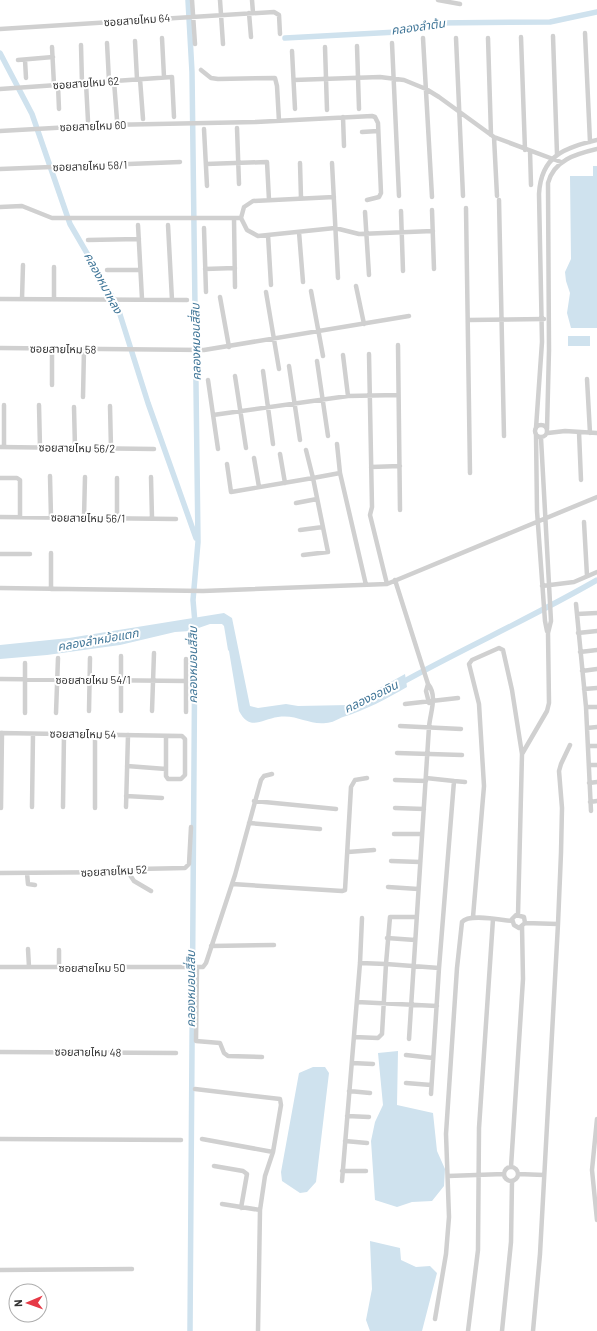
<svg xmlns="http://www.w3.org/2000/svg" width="597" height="1331" viewBox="0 0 597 1331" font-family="Barlow,'Noto Sans Thai',sans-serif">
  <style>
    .water { fill: #cfe2ee }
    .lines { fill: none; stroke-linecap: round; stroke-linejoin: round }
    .canal { stroke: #cfe2ee; stroke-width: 5.5 }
    .minor { stroke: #d0d0d0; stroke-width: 4.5 }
    .labels { text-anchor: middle; stroke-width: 4; stroke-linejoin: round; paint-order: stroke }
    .street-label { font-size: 11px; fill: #333; stroke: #fff }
    .water-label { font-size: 12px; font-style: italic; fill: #3f7597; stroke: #fff }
  </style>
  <rect width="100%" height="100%" fill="#fff"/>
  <!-- water -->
  <path class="water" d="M593,166H597V328H571L567,313L570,293L566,281L565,272L571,259L570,176H593Z
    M568,336H590V346H568Z
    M224,613L232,618L250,706L258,708L286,704L298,706L349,705L405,674L407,687C386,699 366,710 343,717C338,719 332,723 326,723C308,725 297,714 278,717C262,719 250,732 239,711L229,651L228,650L224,626L222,624H210L190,631L175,632L120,645L47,655L0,659V645L69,638Z
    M398,1051L397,1105L433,1113L437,1151L445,1169L444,1186L432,1201L412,1202L397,1207L375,1200L371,1141L375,1122L383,1105L378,1053Z
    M313,1067H325L329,1073L316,1182L307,1192L300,1193L282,1181L281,1172L299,1073Z
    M370,1241L400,1248L401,1260L416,1267L430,1266L437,1273L422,1331H370L366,1320L372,1289Z"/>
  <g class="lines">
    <!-- canal -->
    <path class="canal" d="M188,0L192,72L198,542L193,600L195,623L190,1331
      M285,38L397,32L436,23L550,22L597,12
      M0,53L32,114L70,224L117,305L148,403L196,538
      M401,683C466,647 533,617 597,580"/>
    <!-- minor -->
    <path class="minor" d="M192,0L195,44
      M220,0L223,44
      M252,0L253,13
      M438,0L460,4
      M249,13L251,37
      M0,29L274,12L279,15L280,34
      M585,33L590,142
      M553,36L557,154
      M521,37L525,150
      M162,38L164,77
      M423,38L432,197
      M456,38L463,196
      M488,38L491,135
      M135,41L137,79
      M107,43L109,81
      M392,43L399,196
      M81,45L82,83
      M357,46L359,109
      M52,47L54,85
      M325,47L327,110
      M292,51L295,109
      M18,60L53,57
      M25,60L26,78
      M201,70L211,78L218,79L275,78L277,86L279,121
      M140,79L143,119
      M294,80L380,77L404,80L426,89L439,97L494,137L561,162
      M114,81L117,120
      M86,83L88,121
      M58,85L59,109
      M0,89L172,77L174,117
      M343,117L344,146
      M237,128L239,184
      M204,129L207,186
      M0,131L107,125L256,122L372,116L375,117L378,123L381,193L379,197L367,200
      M362,132L378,131
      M494,137L497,196
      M530,151L531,185
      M300,163L301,198
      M332,163L338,278
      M206,164L267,162L269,200
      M0,169L180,162
      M334,197L253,201L244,207L241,218L247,230L258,236L335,228L359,234L433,231
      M499,200L504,436
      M0,207L22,206L52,218H241
      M466,208L470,473
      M432,210L434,269
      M401,211L403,271
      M365,212L369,275
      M234,218L235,287
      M138,225L142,299
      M168,225L172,300
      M204,228L206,292
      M299,232L303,282
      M268,235L271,285
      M88,240L139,239
      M54,267V299
      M205,269L235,268
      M107,270H140
      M356,286L364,324
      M311,291L323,356
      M266,292L279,369
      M220,297L229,347
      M0,299L187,300
      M22,299L23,265
      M468,320L544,319
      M398,345L400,510
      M0,348L204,350L409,316
      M369,354L372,507L370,515L387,584
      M343,355L348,396
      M317,361L328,436
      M289,366L300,440
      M263,371L273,444
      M235,376L246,448
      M587,379L590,433
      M208,380L218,449
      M52,385V349
      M83,397L84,349
      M4,405V447
      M39,405L40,448
      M110,406L111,449
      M74,407L75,448
      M213,415L348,396L398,395
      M535 431a6 6 0 1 1 12 0a6 6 0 1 1-12 0Z
      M536,428L542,342L539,194C541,155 565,148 597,140
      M547,429L549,350L548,183C554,160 576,154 597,149
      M579,432L581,480
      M548,433L565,431L597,433
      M536,434L537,511L545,621L547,631
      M337,444L340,473L366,585
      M0,447L154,449
      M280,454L285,483
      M254,458L259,487
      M227,464L231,492L313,478L306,450
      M371,467L400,466
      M50,476L51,517
      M151,477L152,518
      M0,478H17L20,480V517
      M117,478V518
      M296,503L317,499
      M0,517L176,519
      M84,518L85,477
      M584,522L587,576
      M300,530L323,527
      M0,554H30
      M303,555L328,552L313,478L340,473
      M395,580L428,684C438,696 430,713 429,727L409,1039
      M542,586L574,582L597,572
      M0,588L203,591L387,584L597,497
      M51,589V553
      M576,604L586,707L591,811
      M577,614L597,613
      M578,633L597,631
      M580,652L597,650
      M186,659V712
      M582,671L597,669
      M0,679L186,681
      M428,684L426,691L429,703
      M584,689L597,688
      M405,704L458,698
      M586,707H597
      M89,711L90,658
      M121,711V656
      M152,711L154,653
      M25,713V663
      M56,713L58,658
      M400,726L461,729
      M587,728L597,727
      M0,733L182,736L185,739V775L181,779H168L166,776V736
      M588,746H597
      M397,753L462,755
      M589,765H597
      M127,766L166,769
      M395,780L426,781
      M454,781L465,782
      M589,783L597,782
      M126,796L162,798
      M254,801L336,809
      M590,802L597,801
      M32,807L33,734
      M63,807L64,734
      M126,807L128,735
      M1,808L2,733
      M95,808V735
      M395,808L424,809
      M249,823L320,829
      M394,834H422
      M348,852L374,850
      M391,861L420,862
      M128,872L134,881L151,891
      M0,873L128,872L138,869L185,868L189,864L191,827
      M27,873L28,884L35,885
      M232,884L342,891L345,890L351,787L355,780L367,778
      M388,887L418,889
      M518,915L522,754L547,711L549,703L548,633L551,621L541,438
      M416,917H390L386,964L439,968L454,781L426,778
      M473,917L484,786L479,704L469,664L472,660L499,648L503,650L512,690L522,754
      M525,923L524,917L516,915L512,919L514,925L519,928L525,923L558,924L561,853L562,808L559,771L561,764L570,745
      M387,938L415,940
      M211,946L274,945
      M28,949L29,967
      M59,950V967
      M0,967H203L206,963L235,875L261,780L264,776L272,774
      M197,968L196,1041L220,1043L224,1053L228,1056L262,1057
      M357,1002L437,1006
      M354,1037L378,1038L382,1034L386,964L360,963
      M0,1052L176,1053
      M406,1055L433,1058
      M352,1063L373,1064
      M406,1083L431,1085
      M195,1089L280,1099L281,1105L273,1152
      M349,1091L370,1093
      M431,1094L439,968
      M347,1116L369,1117
      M597,1119L592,1170L597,1220
      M0,1139L181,1140
      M202,1139L273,1152L265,1176L260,1210
      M345,1141L367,1143
      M214,1166L243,1171L247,1174L241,1208
      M511,1167L523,979L522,926
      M504 1174a7 7 0 1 1 14 0a7 7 0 1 1-14 0Z
      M342,1171H366
      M518,1174L544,1175
      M448,1176L504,1174
      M342,1181L360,963L362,918
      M222,1204L260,1210L258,1331
      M0,1270L132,1269
      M435,1319L446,1254L449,1217L446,1134L457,968L462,922C469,913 501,920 512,921
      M468,1331L478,1250L479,1128L493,919
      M502,1331L511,1242L512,1181
      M533,1331L540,1254L558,924"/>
  </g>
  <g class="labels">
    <!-- street labels -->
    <g class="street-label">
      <text transform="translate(137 20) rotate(-4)" y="4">ซอยสายไหม 64</text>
      <text transform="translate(86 83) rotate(-4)" y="4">ซอยสายไหม 62</text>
      <text transform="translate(93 126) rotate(-2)" y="4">ซอยสายไหม 60</text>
      <text transform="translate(90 166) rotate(-2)" y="4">ซอยสายไหม 58/1</text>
      <text transform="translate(63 349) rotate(1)" y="4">ซอยสายไหม 58</text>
      <text transform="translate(77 448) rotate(1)" y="4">ซอยสายไหม 56/2</text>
      <text transform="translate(88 518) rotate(1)" y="4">ซอยสายไหม 56/1</text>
      <text x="93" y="684">ซอยสายไหม 54/1</text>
      <text transform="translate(83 734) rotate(1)" y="4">ซอยสายไหม 54</text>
      <text transform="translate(114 871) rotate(-3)" y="4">ซอยสายไหม 52</text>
      <text x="92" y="972">ซอยสายไหม 50</text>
      <text transform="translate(88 1052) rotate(1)" y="4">ซอยสายไหม 48</text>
    </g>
    <!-- water labels -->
    <g class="water-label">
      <text transform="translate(418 27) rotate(-8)" y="4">คลองลำต้น</text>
      <text transform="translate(103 283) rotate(62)" y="4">คลองหมาหลง</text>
      <text transform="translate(196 342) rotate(-91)" y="4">คลองหมอนสี่สิบ</text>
      <text transform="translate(98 640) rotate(-10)" y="4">คลองลำหม้อแตก</text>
      <text transform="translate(193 665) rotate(-90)" y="4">คลองหมอนสี่สิบ</text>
      <text transform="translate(371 697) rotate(-26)" y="4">คลองออเงิน</text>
      <text transform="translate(191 989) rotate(-90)" y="4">คลองหมอนสี่สิบ</text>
    </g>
  </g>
  <!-- north arrow -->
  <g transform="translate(28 1303) rotate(268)"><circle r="19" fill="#ffffff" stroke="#adadad"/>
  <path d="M0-3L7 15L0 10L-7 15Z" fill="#e63946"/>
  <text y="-6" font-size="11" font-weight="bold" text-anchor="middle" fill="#333333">N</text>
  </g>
</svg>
